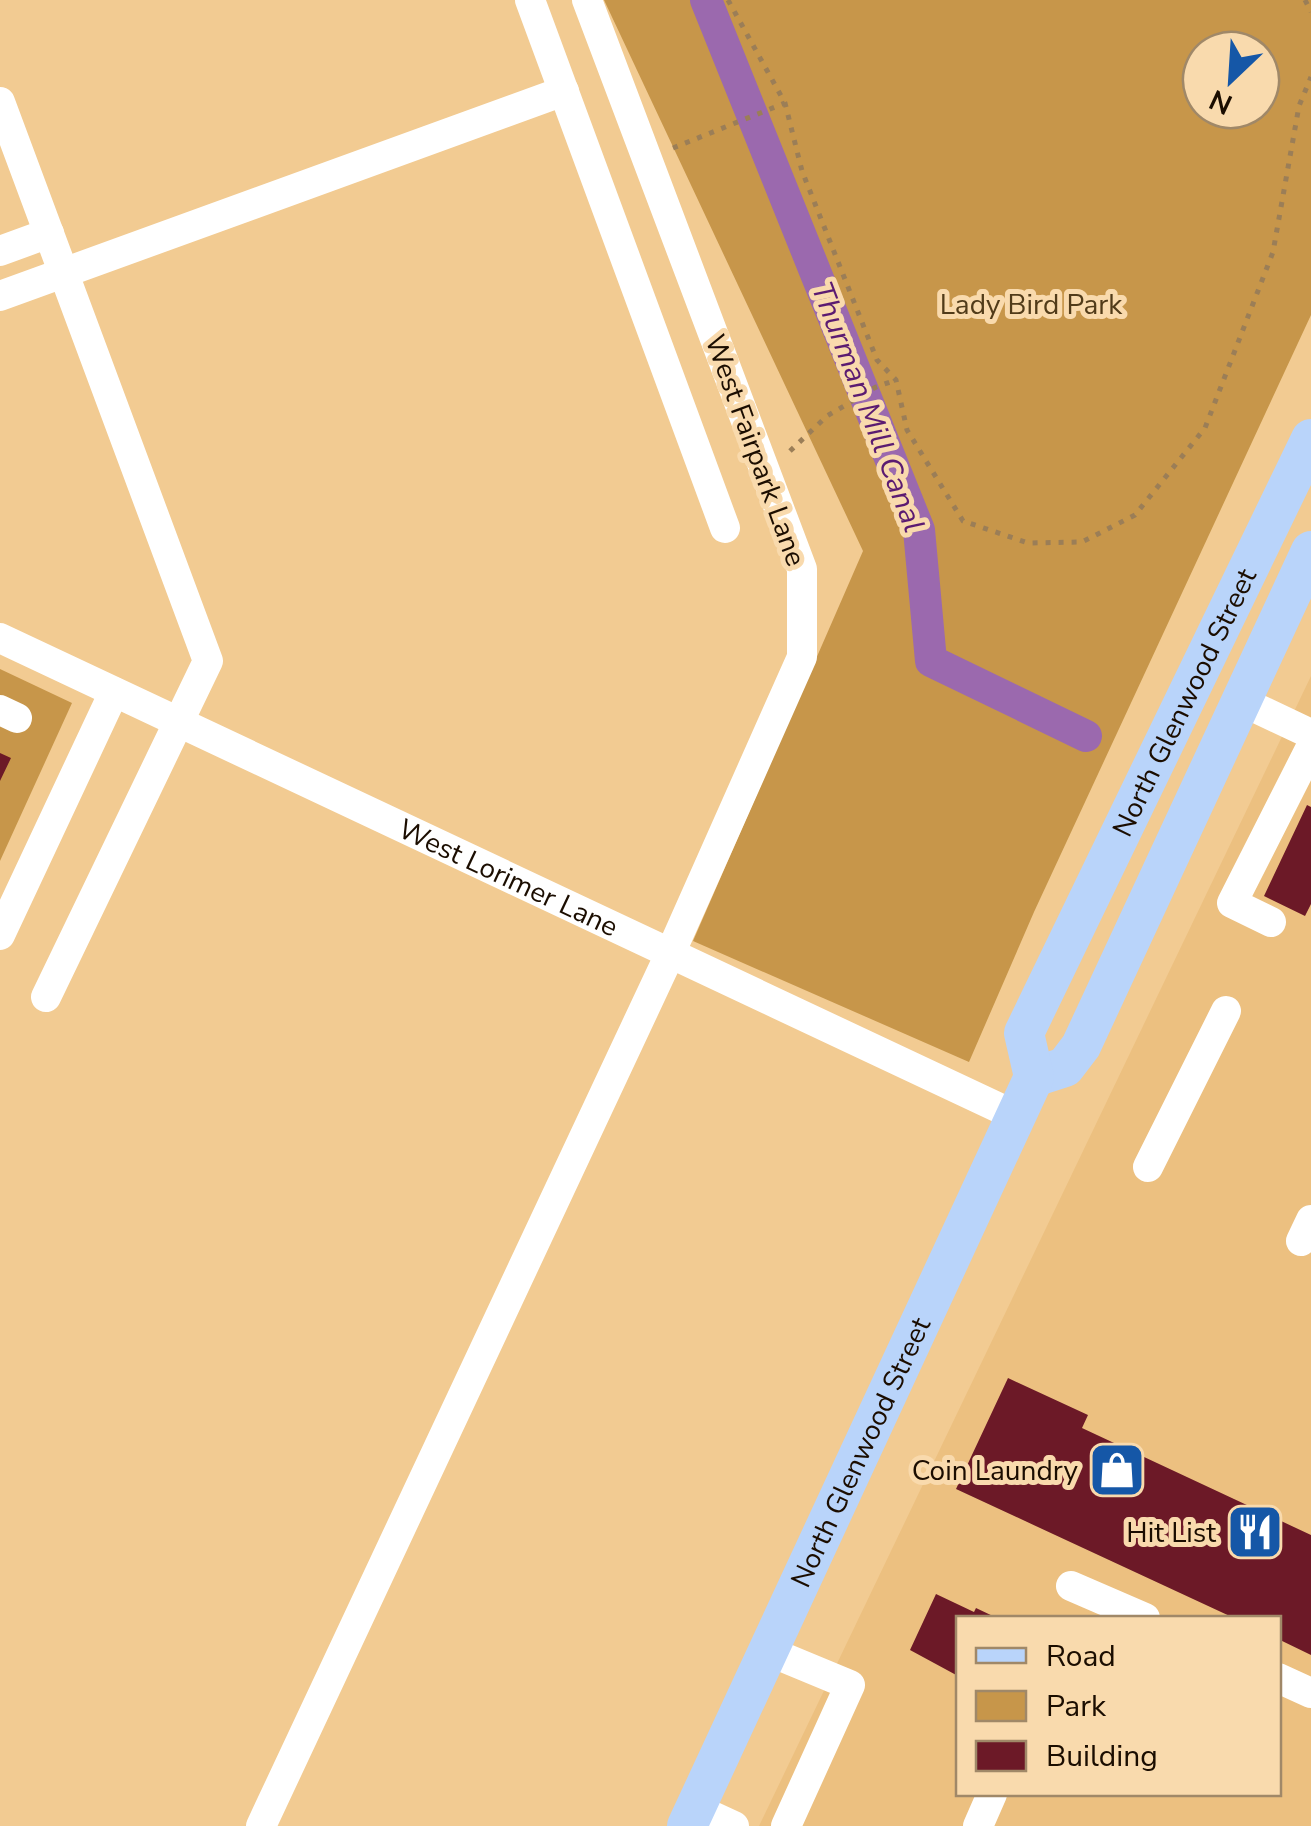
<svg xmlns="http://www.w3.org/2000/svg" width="1311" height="1826" viewBox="0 0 1311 1826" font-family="'Nunito Sans',sans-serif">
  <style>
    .built { fill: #ecc080; fill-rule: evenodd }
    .green { fill: #c7964a; fill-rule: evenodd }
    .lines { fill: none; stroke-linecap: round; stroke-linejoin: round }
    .canal { stroke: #9b69ae; stroke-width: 32 }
    .building { fill: #6c1927 }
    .path { stroke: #9b7e57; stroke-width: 5; stroke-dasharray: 5 8; stroke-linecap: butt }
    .minor { stroke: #fff; stroke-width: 30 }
    .major { stroke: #b9d4fa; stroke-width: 40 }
    .labels { text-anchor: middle; stroke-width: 10; stroke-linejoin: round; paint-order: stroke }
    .park-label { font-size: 28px; fill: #513b19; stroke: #f9daad }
    .street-label { font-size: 28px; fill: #1b0d00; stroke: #f9daad }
    .poi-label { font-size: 28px; fill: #1b0d00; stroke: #f9daad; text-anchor: end }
    .water-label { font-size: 30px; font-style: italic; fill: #5b1b71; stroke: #f9daad }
  </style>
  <rect width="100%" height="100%" fill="#f2cb92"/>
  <!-- built -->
  <path class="built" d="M1311,676V1826H759ZM958,1618H1278V1794H958Z"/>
  <!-- green -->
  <path class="green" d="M604,0H1311V315L1034,912L969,1062L693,941L863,551ZM1201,50H1261V110H1201Z
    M0,669L72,703L0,861Z"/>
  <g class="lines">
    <!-- canal -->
    <path class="canal" d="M706,0L919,530L931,661L1086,736"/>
  </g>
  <!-- building -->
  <path class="building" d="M0,753L11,758L0,781Z
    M1307,805L1311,807V904L1305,916L1264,896Z
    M1008,1378L1088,1415L1082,1428L1311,1535V1655L1278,1639V1618H1234L956,1489Z
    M936,1594L974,1612L976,1608L997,1618H958V1676L910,1650Z"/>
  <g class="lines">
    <!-- path -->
    <path class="path" d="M728,0L785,103L802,171L877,360L896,380L907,430L963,521L1028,543L1082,542L1135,515L1205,428L1273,252L1299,106L1311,77
      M1305,0L1311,12
      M673,148L785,103
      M790,451L827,416L876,387L896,380"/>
    <!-- minor -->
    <g class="minor">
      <path d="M530,0L725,528"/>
      <path d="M0,102L208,661L46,997"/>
      <path d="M0,251L49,233"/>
      <path d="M0,296L564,91"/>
      <path id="s1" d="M0,638L1016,1116"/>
      <path d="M1241,701L1311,734"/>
      <path d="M0,710L17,718"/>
      <path d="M1271,922L1232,903L1311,747"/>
      <path d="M0,935L114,692"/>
      <path d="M1148,1167L1226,1011"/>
      <path d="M1301,1241L1311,1220"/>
      <path d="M1071,1586L1145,1618"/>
      <path d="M768,1651L850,1685L786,1826"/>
      <path d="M1278,1678L1311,1693"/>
      <path d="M695,1808L734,1826"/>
      <path d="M261,1826L670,954L802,657V569L587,0"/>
      <path d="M978,1826L992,1794"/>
    </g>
    <!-- major -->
    <g class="major">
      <path d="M1034,1077L1065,1067L1081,1046L1311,551"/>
      <path id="s2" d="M687,1826L1034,1077L1024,1033L1311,439"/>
    </g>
  </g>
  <!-- icons -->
  <defs>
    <g id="shop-square" transform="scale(2.875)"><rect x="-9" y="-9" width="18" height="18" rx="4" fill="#1557a7" stroke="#f9daad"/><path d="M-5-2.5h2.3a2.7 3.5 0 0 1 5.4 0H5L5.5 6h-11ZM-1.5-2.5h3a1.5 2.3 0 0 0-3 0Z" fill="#fff"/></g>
    <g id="restaurant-square" transform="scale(2.875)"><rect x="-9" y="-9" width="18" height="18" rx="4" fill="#1557a7" stroke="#f9daad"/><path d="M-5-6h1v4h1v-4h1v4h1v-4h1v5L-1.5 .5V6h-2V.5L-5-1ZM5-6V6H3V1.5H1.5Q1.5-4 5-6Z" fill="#fff"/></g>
  </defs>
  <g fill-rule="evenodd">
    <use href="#shop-square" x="1117" y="1470"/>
    <use href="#restaurant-square" x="1255" y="1532"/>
  </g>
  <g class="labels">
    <!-- park labels -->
    <g class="park-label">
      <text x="1031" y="314">Lady Bird Park</text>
    </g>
    <!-- street labels -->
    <g class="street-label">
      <text transform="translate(756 450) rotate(70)" y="10">West Fairpark Lane</text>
      <text dy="10" stroke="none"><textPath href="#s2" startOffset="1238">North Glenwood Street</textPath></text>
      <text dy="10" stroke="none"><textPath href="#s1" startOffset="562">West Lorimer Lane</textPath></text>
      <text dy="10" stroke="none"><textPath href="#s2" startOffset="412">North Glenwood Street</textPath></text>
    </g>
    <!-- poi labels -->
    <g class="poi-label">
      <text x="1078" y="1480">Coin Laundry</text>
      <text x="1216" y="1542">Hit List</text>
    </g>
    <!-- water labels -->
    <g class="water-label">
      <text transform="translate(868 407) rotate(69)" y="10">Thurman Mill Canal</text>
    </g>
  </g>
  <!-- legend -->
  <rect x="956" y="1616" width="325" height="180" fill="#f9daad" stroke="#a08868" stroke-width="2.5"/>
  <rect x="976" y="1648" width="50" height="15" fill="#b9d4fa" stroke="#a08868" stroke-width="2.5"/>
  <text x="1046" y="1666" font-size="30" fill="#1b0d00">Road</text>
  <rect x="976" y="1691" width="50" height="30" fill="#c7964a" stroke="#a08868" stroke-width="2.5"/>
  <text x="1046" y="1716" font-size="30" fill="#1b0d00">Park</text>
  <rect x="976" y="1741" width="50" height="30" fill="#6c1927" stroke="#a08868" stroke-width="2.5"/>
  <text x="1046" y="1766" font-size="30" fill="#1b0d00">Building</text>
  <!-- north arrow -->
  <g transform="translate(1231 80) rotate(205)"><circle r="48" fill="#f9daad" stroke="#a08868" stroke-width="2.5"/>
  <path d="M0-8L18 38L0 25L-18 38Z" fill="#1557a7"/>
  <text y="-15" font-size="28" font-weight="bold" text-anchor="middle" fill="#1b0d00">N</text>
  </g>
</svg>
